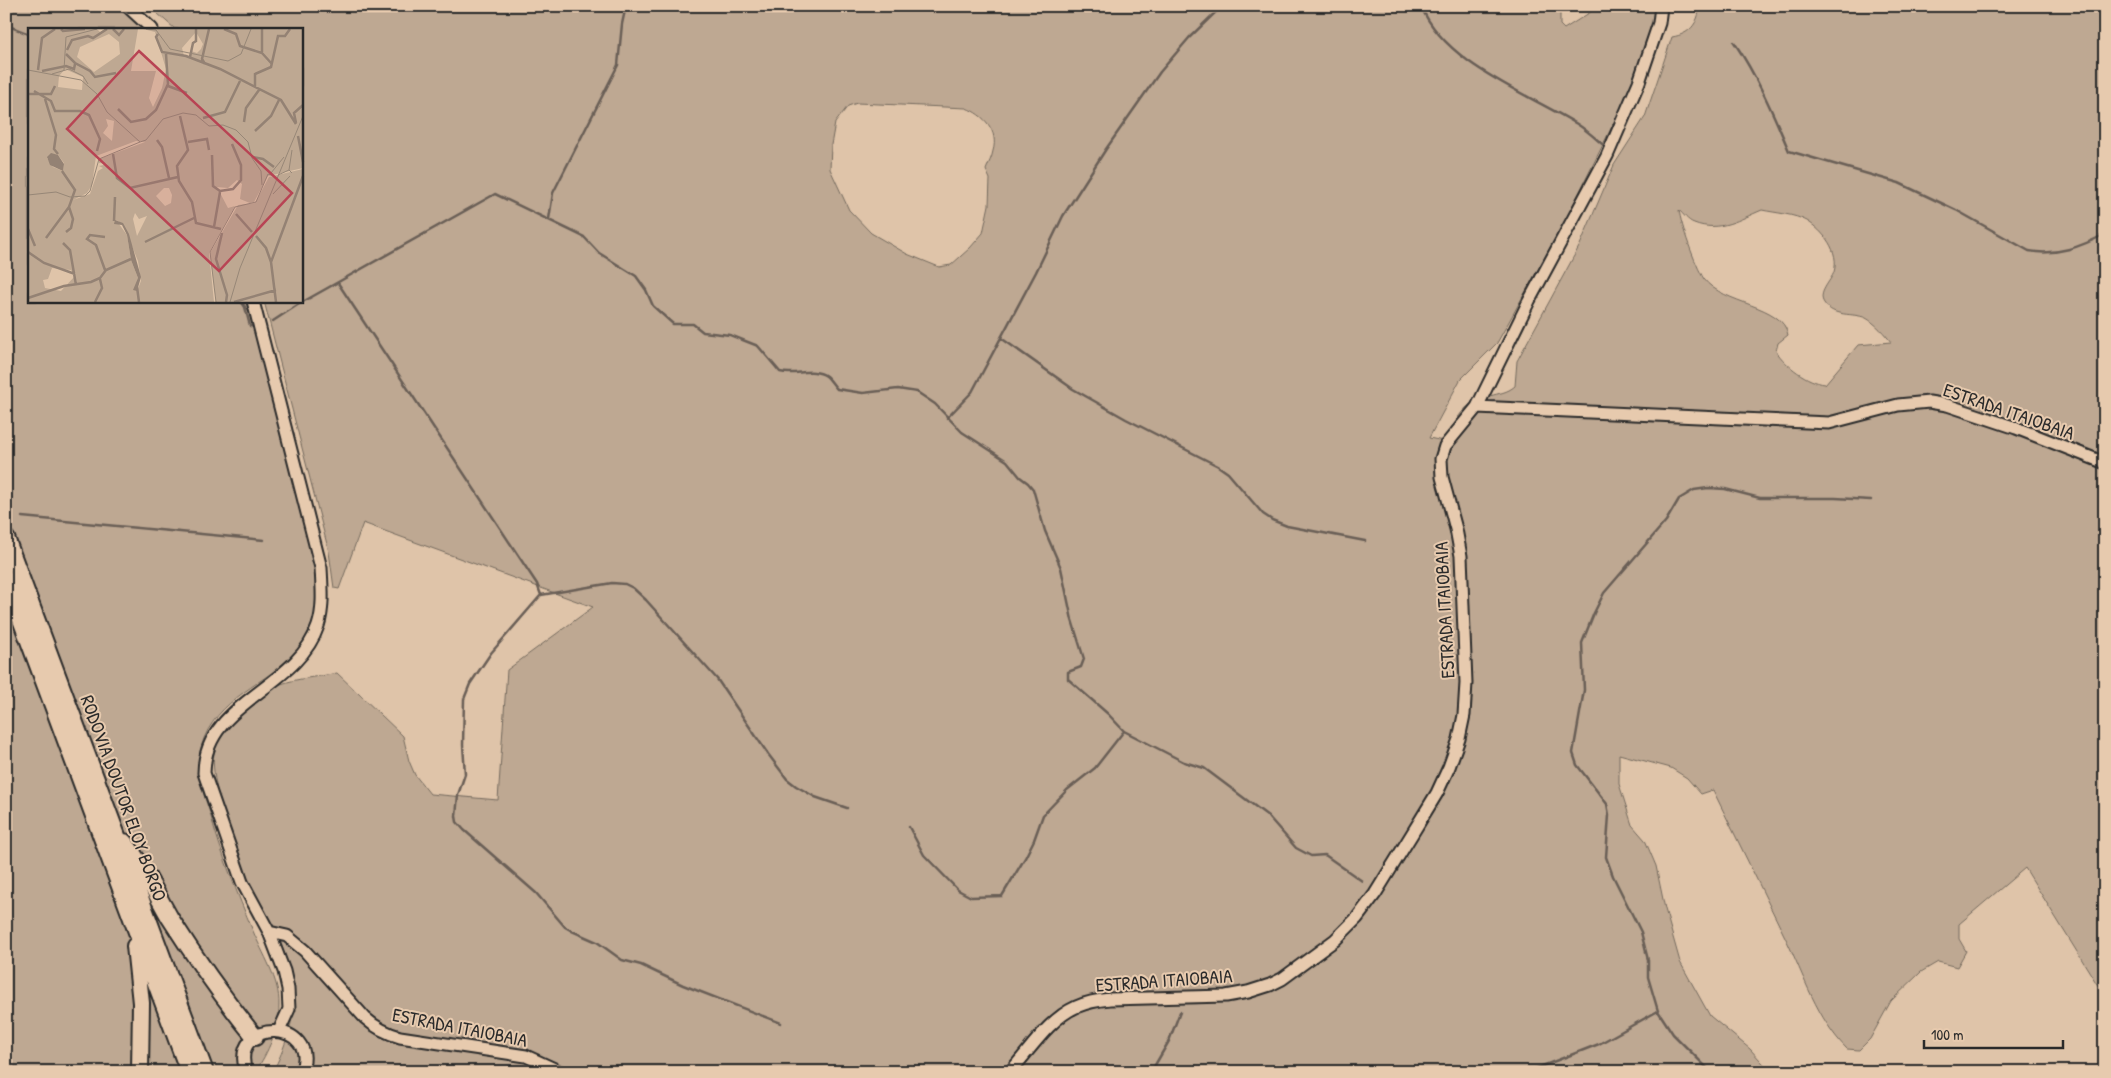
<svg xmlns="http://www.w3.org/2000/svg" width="2111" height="1078" viewBox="0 0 2111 1078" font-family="'Patrick Hand',sans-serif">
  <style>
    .green { fill: #bea892; stroke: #746a5e; fill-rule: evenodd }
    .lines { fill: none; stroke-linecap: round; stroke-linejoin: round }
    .stream { stroke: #6a5f57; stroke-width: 2.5 }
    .minor-casing { stroke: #2b2b2b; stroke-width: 15 }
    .highway-casing { stroke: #2b2b2b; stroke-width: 20 }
    .minor { stroke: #e7caae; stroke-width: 11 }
    .highway { stroke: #e7caae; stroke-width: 16 }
    .labels { text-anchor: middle; stroke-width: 4; stroke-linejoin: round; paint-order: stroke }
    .street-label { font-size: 19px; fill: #2b2b2b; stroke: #e7caae }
    .inset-river { fill: none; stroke: #948274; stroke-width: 2.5 }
    .inset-road { fill: none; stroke: #978777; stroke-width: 1 }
    .view { fill: #b84454; fill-opacity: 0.15; stroke: #b84454; stroke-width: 2.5 }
    .inset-edge { fill: none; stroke: #2b2b2b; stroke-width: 2.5 }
  </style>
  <rect width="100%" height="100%" fill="#dfc4a9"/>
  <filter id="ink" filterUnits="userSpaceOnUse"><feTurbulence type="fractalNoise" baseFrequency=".02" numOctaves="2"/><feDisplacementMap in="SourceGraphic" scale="10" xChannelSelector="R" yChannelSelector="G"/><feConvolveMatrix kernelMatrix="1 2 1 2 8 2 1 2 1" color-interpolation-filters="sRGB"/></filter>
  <g filter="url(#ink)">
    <!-- green -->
    <path class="green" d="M6,6H127L155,29H29V301H250L320,586C316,607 313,633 298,650C268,684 215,697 201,747C198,756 200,771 201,781C202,793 208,805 211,817C222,856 237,893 253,931C262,953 280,980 279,1005C279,1028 268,1053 255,1072H6Z
      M149,6H1560V25L1564,29L1600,6H1658L1635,80L1567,217L1497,343L1460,380L1429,438L1448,442C1454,419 1465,401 1490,396C1499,393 1507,393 1515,386L1517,361L1580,245L1614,165L1645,117L1672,37C1690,34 1698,24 1700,6H2105V997L2025,868L1959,924V939L1966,951L1957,967L1938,962L1921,972L1891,1001L1870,1039L1859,1050L1847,1049C1817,1019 1804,976 1786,939C1762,889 1737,840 1713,790L1701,794L1687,778L1671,768L1619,754V784L1632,825L1645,840L1656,866L1665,909L1680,962L1710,1016L1750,1049L1771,1072H272C281,1059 295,1019 293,1004C292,991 280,967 276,954C261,912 203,787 215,749C222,726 259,691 281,684C298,678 319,677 337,673L403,736L409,761L415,775L430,794L498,800L507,670L593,607L363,523L339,589L334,588L329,552L264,301H301V29H175ZM857,103L966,108C984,115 999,131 993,151C992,158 988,164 986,170L990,179L989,205L983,233L970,248L951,265L939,267L907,254L871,233L849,210L830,169L831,145L835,123L848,106ZM1679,210C1683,214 1688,221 1694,223C1719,233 1740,219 1762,210C1776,213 1794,214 1807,221C1823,231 1840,251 1834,272C1831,281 1817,293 1824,303C1834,318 1852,312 1866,318C1875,323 1886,335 1891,342L1858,345L1825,384C1807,382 1786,366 1776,351L1778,343L1788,335C1783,304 1723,305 1704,279C1695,265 1681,225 1679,210Z"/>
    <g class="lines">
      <!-- stream -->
      <path class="stream" d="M1421,6C1445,64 1527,93 1577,124C1588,131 1597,140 1607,148
        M6,25L29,34
        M1734,42C1757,76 1773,113 1789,151L1899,183L1956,210L2029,251C2056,256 2081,247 2105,234
        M549,219L553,193L618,65L622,24L626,6
        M338,283L537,584L541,595
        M241,301L245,307L250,326L255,327
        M273,321L299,304L495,194L584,237L599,253L636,276L646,290L653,306L673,324H693L703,332L730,335L758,346L780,372C795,376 813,367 826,376C830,379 833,385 837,389L863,393L898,389L917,392L935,404L962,432L1007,461L1020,477L1028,483L1033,489L1045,531L1061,568L1072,620L1084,659L1081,667L1068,672V679L1108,714L1124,731L1184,762L1204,768L1268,816L1296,848L1311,856L1325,855L1362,881
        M1001,338L1073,389L1126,419L1218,466L1228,473L1263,514L1272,520L1287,526L1365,541
        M947,418L972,392L1036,272L1063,216L1106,149L1160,72L1189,38L1222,6
        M22,517L264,540
        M909,827L924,855L958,890L971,897L1002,896L1025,858L1034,840L1043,815L1067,790L1095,768L1124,731
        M781,1023L683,985L641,965L622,960L597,942L572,931L565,927L536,893L464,830L457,822L456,816L458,795L465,774L463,745L464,699L470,684L491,653L541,595L612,583L625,584L633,588L646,600L717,679L768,754L787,779L796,786L815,797L847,808
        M535,1072L536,1071
        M1151,1072L1169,1041L1180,1012
        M1527,1072L1599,1044L1658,1011
        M1711,1072L1673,1034L1658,1011L1648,977V960L1641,932L1613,876L1606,857L1609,815L1607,804L1577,765L1573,753L1584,690L1582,643L1594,613L1604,593L1666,521L1679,499L1694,490L1708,488L1725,489L1760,498H1835L1871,500"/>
      <!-- minor casing -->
      <g class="minor-casing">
        <path id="minor" d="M127,6L152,29
          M253,301L321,568C322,587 324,608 318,626C297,689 204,702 204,773L242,882L269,932L284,971L288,989L289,1009L279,1031
          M1477,407L1529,301L1607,156L1639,82L1659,23L1661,6
          M269,932L287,936L305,951L365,1018C376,1028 386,1033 400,1037L526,1056L561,1072
          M246,1072C228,1016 322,1020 301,1072
          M1010,1072C1030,1050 1049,1019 1076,1007C1087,1002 1099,1000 1110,999L1226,996L1248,992L1270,985L1282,979L1335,940L1357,918L1375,894L1412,834L1437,793L1449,767L1459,739L1464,715L1466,683L1461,556L1456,529L1442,477L1441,459L1445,446L1477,407L1829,423L1898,405L1929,402L1947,405L2016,428L2105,463"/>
      </g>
      <!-- highway casing -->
      <g class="highway-casing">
        <path id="highway" d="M6,538L205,1072
          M6,579L189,1072
          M124,842C143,865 155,892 170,918C196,959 224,999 255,1037
          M135,946L141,1003L140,1072"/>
      </g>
      <!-- minor -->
      <use href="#minor" class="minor"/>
      <!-- highway -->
      <use href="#highway" class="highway"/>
    </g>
  </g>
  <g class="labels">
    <!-- street labels -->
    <g class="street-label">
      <text transform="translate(2009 411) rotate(19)" y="7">ESTRADA ITAIOBAIA</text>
      <text transform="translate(1444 610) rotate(-93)" y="7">ESTRADA ITAIOBAIA</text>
      <text transform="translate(124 798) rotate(70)" y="7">RODOVIA DOUTOR ELOY BORGO</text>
      <text transform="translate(1164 980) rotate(-4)" y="7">ESTRADA ITAIOBAIA</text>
      <text transform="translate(460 1027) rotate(11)" y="7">ESTRADA ITAIOBAIA</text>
    </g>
  </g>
  <!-- overview -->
  <g transform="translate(28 28)">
    <rect width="275" height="275" fill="#dfc4a9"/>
    <path d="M0,1H69L72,4L77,1H110L103,43H128L121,70L125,79L134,60L138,41L127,4L115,1H275V140L240,148L226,174L222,175L212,171L214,156L209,152L200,160L189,159L200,180L207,178L181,225L186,274H0ZM168,4L175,16L173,21L169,25L163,23L161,29L156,28L154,20ZM81,6L91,14L92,26L66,44L49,29L52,19ZM37,41L55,49L54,62L30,59L31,48ZM78,91L86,93L84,113L75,105L80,98ZM108,113L117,114L71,131V135L80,136L71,138L75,140L70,143L62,166L45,172L59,165L64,157L68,128ZM30,127L36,135L35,143L25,139L19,130ZM136,160H141L144,167L143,175L137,178L128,168ZM107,185L111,191L119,188L109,208L105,191ZM88,192L95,196L110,233L113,253L109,263L110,250L103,232L99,207ZM24,240L43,242L47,248L33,263L17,260L15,252L20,251ZM275,141V274H188L182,225L210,177L227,175L241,149Z" fill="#bea892" fill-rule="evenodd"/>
    <path d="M23,125L30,127L36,136L35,143L22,137L19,129ZM87,192L95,195L101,206L113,249L109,263L105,262L110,250L103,232L99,207L94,197L86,196Z" fill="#948274"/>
    <path class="inset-river" d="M33,1L35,3L57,1M85,1L91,7L96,1M196,1L208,6L212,18L234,25L244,36M234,1V24M130,6L128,9L134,24L158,28L192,41L253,72L268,96M39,22L44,12L60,8L65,10L79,1M38,26L47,35L62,43L67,49L88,45M162,29L165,15L168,13V1M177,36L174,31L181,1M10,42L14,10L27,1M14,43L38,38L46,41L47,36M140,58L159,65M227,59V46L243,39L250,8H257L262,1M6,63L23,73L27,83H52L61,87L72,111L69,123M0,66H23L27,58M17,71L28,107L26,121L30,126M90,81L103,94L118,91L128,82L140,56L138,26M152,88L160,122L149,138L151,153L164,174L168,195L193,201M175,90L197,84L212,53M216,94L218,80L231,62M268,95L266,85L275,77M227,103L243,88L251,72M270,108L275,134M129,112L134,119L141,150M160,114L179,111L181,122M85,126L89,150L102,160L150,149M184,127L185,158L192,163L205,161L213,152V137L204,116M225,129L235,131L246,139M208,186L224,204M86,193L87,169M186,199L192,164M0,201L7,218M38,204L43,200L45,191L41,179M194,205L188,231L199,267L198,274M228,208L238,220L243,234L248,274M77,209L62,207L59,211L68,217L77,242M18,210L41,179L47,162L34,143M117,214L166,190M35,215L42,222L48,257M0,224L16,235L47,246M243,234L275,148M109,259L111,274M0,270L36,258L63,254L72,250L78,242L103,231M67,274L74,260L72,251M206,274L248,262"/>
    <path class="inset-road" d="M118,1L128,2L142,21L200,33L213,26L223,1M0,42L53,52L69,66L79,84L112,114L118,112L135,91L155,85L168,87L181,98L195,97L208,102L220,114L224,130L233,143L234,157M36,42L38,9L69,1M24,46L41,41L55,48L60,56M261,142L264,122M243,145L256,129M250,147L261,142L264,145M245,166L262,148M0,167L28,164L42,169L57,168L62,163L71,131L112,114M188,274L182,224L207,179L228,174L240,146L246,148M202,274L212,240L275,88"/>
    <path class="view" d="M111,23L264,165L191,243L39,101Z"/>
    <rect width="275" height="275" class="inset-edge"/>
  </g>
  <!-- margin -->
  <rect width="2111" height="1078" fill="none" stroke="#e7caae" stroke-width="25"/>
  <rect x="12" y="12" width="2086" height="1053" fill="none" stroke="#2b2b2b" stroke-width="2" filter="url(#ink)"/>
  <!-- scale -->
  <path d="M1924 1040v8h139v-8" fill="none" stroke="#2b2b2b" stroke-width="2.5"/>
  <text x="1931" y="1040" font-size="15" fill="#2b2b2b" stroke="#e7caae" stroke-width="4" paint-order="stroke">100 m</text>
</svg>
